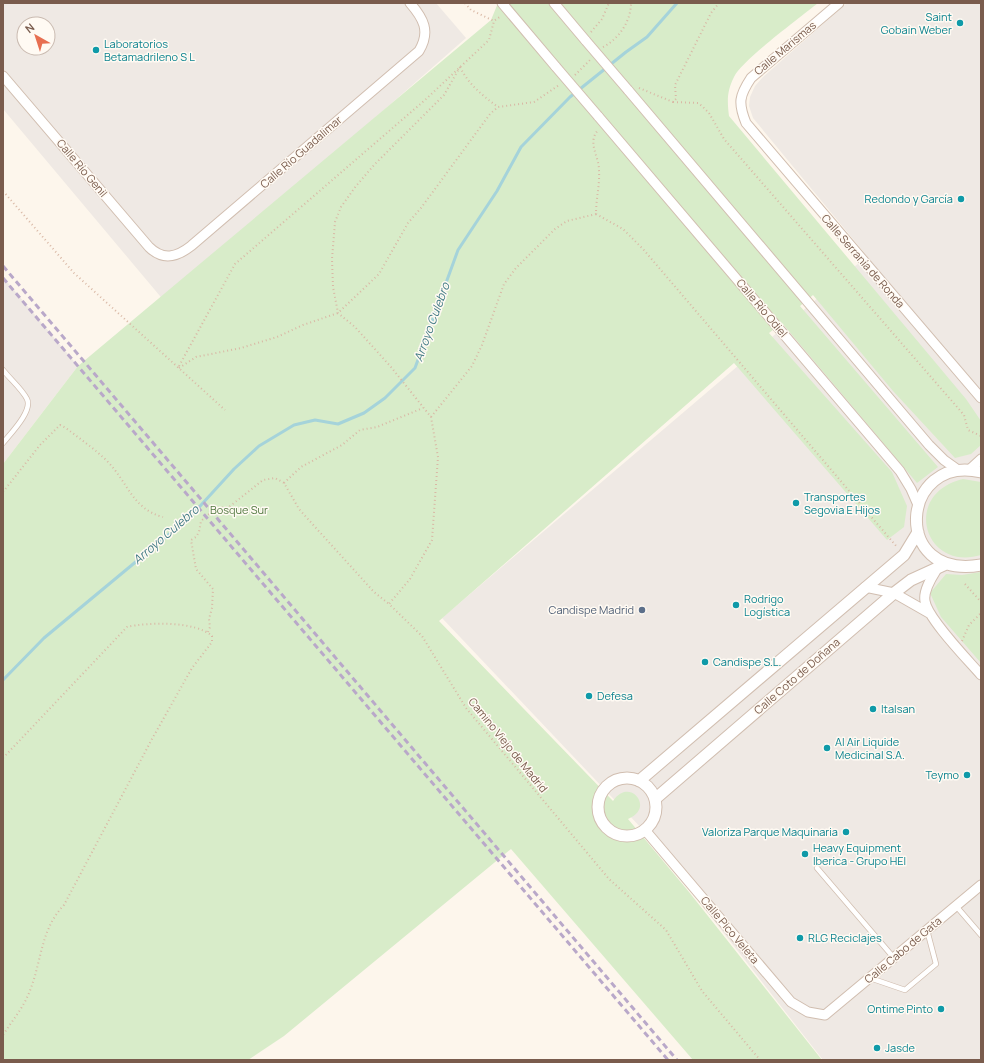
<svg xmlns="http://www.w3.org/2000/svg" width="984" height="1063" viewBox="0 0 984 1063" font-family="Manrope,sans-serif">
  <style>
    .industrial { fill: #efe9e4; fill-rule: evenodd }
    .green { fill: #d8ecc9 }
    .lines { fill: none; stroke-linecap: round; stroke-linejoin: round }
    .stream { stroke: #a5d3da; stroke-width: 3 }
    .service-casing { stroke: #d1beb0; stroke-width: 6 }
    .minor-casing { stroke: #d1beb0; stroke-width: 11 }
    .tertiary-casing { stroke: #d1beb0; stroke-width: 13 }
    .path { stroke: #d9b8a5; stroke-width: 2; stroke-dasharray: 1 3; stroke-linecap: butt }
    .service { stroke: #fff; stroke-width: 4.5 }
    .minor { stroke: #fff; stroke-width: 9 }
    .tertiary { stroke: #fff; stroke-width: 11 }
    .rail { stroke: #b9a8c9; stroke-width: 3; stroke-dasharray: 6 4; stroke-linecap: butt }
    .minor-bridge-casing { stroke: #d1beb0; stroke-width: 11; stroke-linecap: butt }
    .minor-bridge { stroke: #fff; stroke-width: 9 }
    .culture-dot { fill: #0f9aa8; stroke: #fffaf3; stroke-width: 1.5 }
    .service-dot { fill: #5c6f8a; stroke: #fffaf3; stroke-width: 1.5 }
    .labels { text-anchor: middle; stroke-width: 3; stroke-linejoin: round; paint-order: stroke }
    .culture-label { font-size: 11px; fill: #0d838f; stroke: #fffaf3; text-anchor: start }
    .street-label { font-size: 11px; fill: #7a5c4d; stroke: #fffaf3 }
    .park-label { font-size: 11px; fill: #537a41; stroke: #fffaf3 }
    .service-label { font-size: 11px; fill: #4e5e75; stroke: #fffaf3; text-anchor: end }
    .water-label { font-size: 12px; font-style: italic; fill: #437c86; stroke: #fffaf3 }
  </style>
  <rect width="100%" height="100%" fill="#fdf6ec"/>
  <!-- industrial -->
  <path class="industrial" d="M3,3H436L466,38L165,302L3,109ZM24,24H48V48H24Z
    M847,3H981V1060H823L644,831L442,618L867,256L753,118L749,106L750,97L755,86L763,77Z
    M3,277L78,366L3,464Z"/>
  <!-- green -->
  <path class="green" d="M498,3H818C801,17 742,60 734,77C727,91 727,100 729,116L966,399L981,421V445L971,454L955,458L893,391L813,295L800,306L938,467L917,483L782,323L769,333L892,472L907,506L904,527L887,540L734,363L439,621L613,801C629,776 656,808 628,819L689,892L822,1060H693L511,849L284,1036L248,1060H3V464L78,366L491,20Z
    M963,479L981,482V555C924,572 901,494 963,479Z
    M981,572V663L941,617L930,593L946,574L962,575Z"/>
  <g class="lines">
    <!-- stream -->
    <path class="stream" d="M3,680L44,638L191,516L234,469L259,446L294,425L315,420L338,424L364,413L385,398L415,368L458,250L497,191L521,147L570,97L626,52L647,37L677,3"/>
    <!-- service casing -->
    <g class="service-casing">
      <path id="service" d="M3,370C10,379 22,389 27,399C33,411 10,434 3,443
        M817,868L894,958
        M956,906L981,935
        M870,978L905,990L936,964L927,930"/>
    </g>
    <!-- minor casing -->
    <g class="minor-casing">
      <path id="minor" d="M502,3L556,67
        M554,3L586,41
        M839,3L751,78C739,96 738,103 746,123L981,398
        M3,76L149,247C163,261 177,257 191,246L419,51C431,31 423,18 410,3
        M628,90L929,445L944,460L958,470
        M598,116L900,471L911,489L918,505
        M969,470L981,459
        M937,569C932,577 923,590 925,601C927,618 968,660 981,675
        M865,587L894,593L929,613
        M645,830L791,1002L808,1012L825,1015L981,885"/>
    </g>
    <!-- tertiary casing -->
    <g class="tertiary-casing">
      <path id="tertiary" d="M981,472C900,453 890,581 981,565
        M598 807a29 29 0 1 1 58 0a29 29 0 1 1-58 0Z
        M639,781L904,555L918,532
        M655,799L894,593L911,580L946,564"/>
    </g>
    <!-- path -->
    <path class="path" d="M465,3L471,10L494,21
      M591,32L602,19L609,3
      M603,47C619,39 631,21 631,3
      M460,67L444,95L375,164L356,186L341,207L335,222L332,259L333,287L338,313L355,327L391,367L431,417L438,457L432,540L410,579L389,604L422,636L466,708L609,879L666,930L702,991L760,1060
      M460,67C469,85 483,96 498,107
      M575,75L590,60
      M639,88L673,102L676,99L675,85L711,13L719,3
      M673,102L698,103L702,106L709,113L724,139L964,415L968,430L981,436
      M3,191L74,273L225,410
      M596,214L623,229L643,249L897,547
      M179,366L235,264L425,100L489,40L494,21L501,16
      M179,368L196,357L241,348L277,337L303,325L338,313L379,274L408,223L421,208L490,114L498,107L534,102L559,85
      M431,417L472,366L482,345L504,284L516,268L555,229L567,221L596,214C596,199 600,184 599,170C599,156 587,143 598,130
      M284,483L301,467L342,445L360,430L377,427L423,408
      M3,492L40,445L60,425L66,428C80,439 95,449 107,461C128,482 132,509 163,517
      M965,584L981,602
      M208,632L210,627L209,619L212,608L213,589L196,569L191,540L196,537L199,532L201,521L216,508L229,507L263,480L275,478L284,483L299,509L316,528L374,592L389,604
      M962,641L969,625L981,613
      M3,758L127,627C148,622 196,621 212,636V642L192,668L152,739L64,905C40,930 42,962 29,993C23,1008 12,1021 3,1035"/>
    <!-- service -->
    <use href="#service" class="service"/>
    <!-- minor -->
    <use href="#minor" class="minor"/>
    <!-- tertiary -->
    <use href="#tertiary" class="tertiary"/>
    <!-- rail -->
    <path class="rail" d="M3,266L677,1060
      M3,278L668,1060"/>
    <!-- minor-bridge casing -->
    <g class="minor-bridge-casing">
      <path id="minor-bridge" d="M586,41L628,90
        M556,67L598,116"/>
    </g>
    <!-- minor-bridge -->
    <use href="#minor-bridge" class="minor-bridge"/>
  </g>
  <!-- markers -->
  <g class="culture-dot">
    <circle cx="960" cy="23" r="4"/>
    <circle cx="96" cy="50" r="4"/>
    <circle cx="961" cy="199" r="4"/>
    <circle cx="796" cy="503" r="4"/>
    <circle cx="736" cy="605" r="4"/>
    <circle cx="705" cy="662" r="4"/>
    <circle cx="589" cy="696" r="4"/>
    <circle cx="873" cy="709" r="4"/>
    <circle cx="827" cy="748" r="4"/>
    <circle cx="967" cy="775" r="4"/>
    <circle cx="846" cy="832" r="4"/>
    <circle cx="805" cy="854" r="4"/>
    <circle cx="800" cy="938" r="4"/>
    <circle cx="941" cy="1009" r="4"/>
    <circle cx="877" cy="1048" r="4"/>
  </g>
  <circle class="service-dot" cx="642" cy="610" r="4"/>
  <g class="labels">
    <!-- culture labels -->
    <g class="culture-label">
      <text x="952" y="21" text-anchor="end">Saint<tspan x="952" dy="13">Gobain Weber</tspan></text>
      <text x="104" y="48">Laboratorios<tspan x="104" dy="13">Betamadrileno S L</tspan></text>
      <text x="953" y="203" text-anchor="end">Redondo y García</text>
      <text x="804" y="501">Transportes<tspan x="804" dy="13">Segovia E Hijos</tspan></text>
      <text x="744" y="603">Rodrigo<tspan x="744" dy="13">Logística</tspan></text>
      <text x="713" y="666">Candispe S.L.</text>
      <text x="597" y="700">Defesa</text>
      <text x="881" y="713">Italsan</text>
      <text x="835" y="746">Al Air Liquide<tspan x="835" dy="13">Medicinal S.A.</tspan></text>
      <text x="959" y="779" text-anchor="end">Teymo</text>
      <text x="838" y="836" text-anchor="end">Valoriza Parque Maquinaria</text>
      <text x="813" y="852">Heavy Equipment<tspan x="813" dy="13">Iberica - Grupo HEI</tspan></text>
      <text x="808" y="942">RLG Reciclajes</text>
      <text x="933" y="1013" text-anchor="end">Ontime Pinto</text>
      <text x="885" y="1052">Jasde</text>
    </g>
    <!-- street labels -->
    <g class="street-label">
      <text transform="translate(785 48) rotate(-40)" y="4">Calle Marismas</text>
      <text transform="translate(301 152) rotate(-41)" y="4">Calle Río Guadalimar</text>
      <text transform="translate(82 168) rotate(50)" y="4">Calle Río Genil</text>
      <text transform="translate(863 261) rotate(49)" y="4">Calle Serranía de Ronda</text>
      <text transform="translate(762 308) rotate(50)" y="4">Calle Río Odiel</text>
      <text transform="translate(797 676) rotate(-41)" y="4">Calle Coto de Doñana</text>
      <text transform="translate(508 745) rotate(51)" y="4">Camino Viejo de Madrid</text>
      <text transform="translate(730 930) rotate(50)" y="4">Calle Pico Veleta</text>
      <text transform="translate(903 950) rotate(-40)" y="4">Calle Cabo de Gata</text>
    </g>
    <!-- park labels -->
    <g class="park-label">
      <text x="239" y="514">Bosque Sur</text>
    </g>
    <!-- service labels -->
    <g class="service-label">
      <text x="634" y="614">Candispe Madrid</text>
    </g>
    <!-- water labels -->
    <g class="water-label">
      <text transform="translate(432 322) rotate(-70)" y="4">Arroyo Culebro</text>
      <text transform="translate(166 535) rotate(-41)" y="4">Arroyo Culebro</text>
    </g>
  </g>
  <!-- border -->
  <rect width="984" height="1063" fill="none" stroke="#7a5c4d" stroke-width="8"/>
  <!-- north arrow -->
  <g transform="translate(36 36) rotate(321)"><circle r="19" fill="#fffaf3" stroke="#cabbb1"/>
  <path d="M0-3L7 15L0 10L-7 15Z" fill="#e76f51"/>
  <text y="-6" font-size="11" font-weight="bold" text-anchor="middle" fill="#7a5c4d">N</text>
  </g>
</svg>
